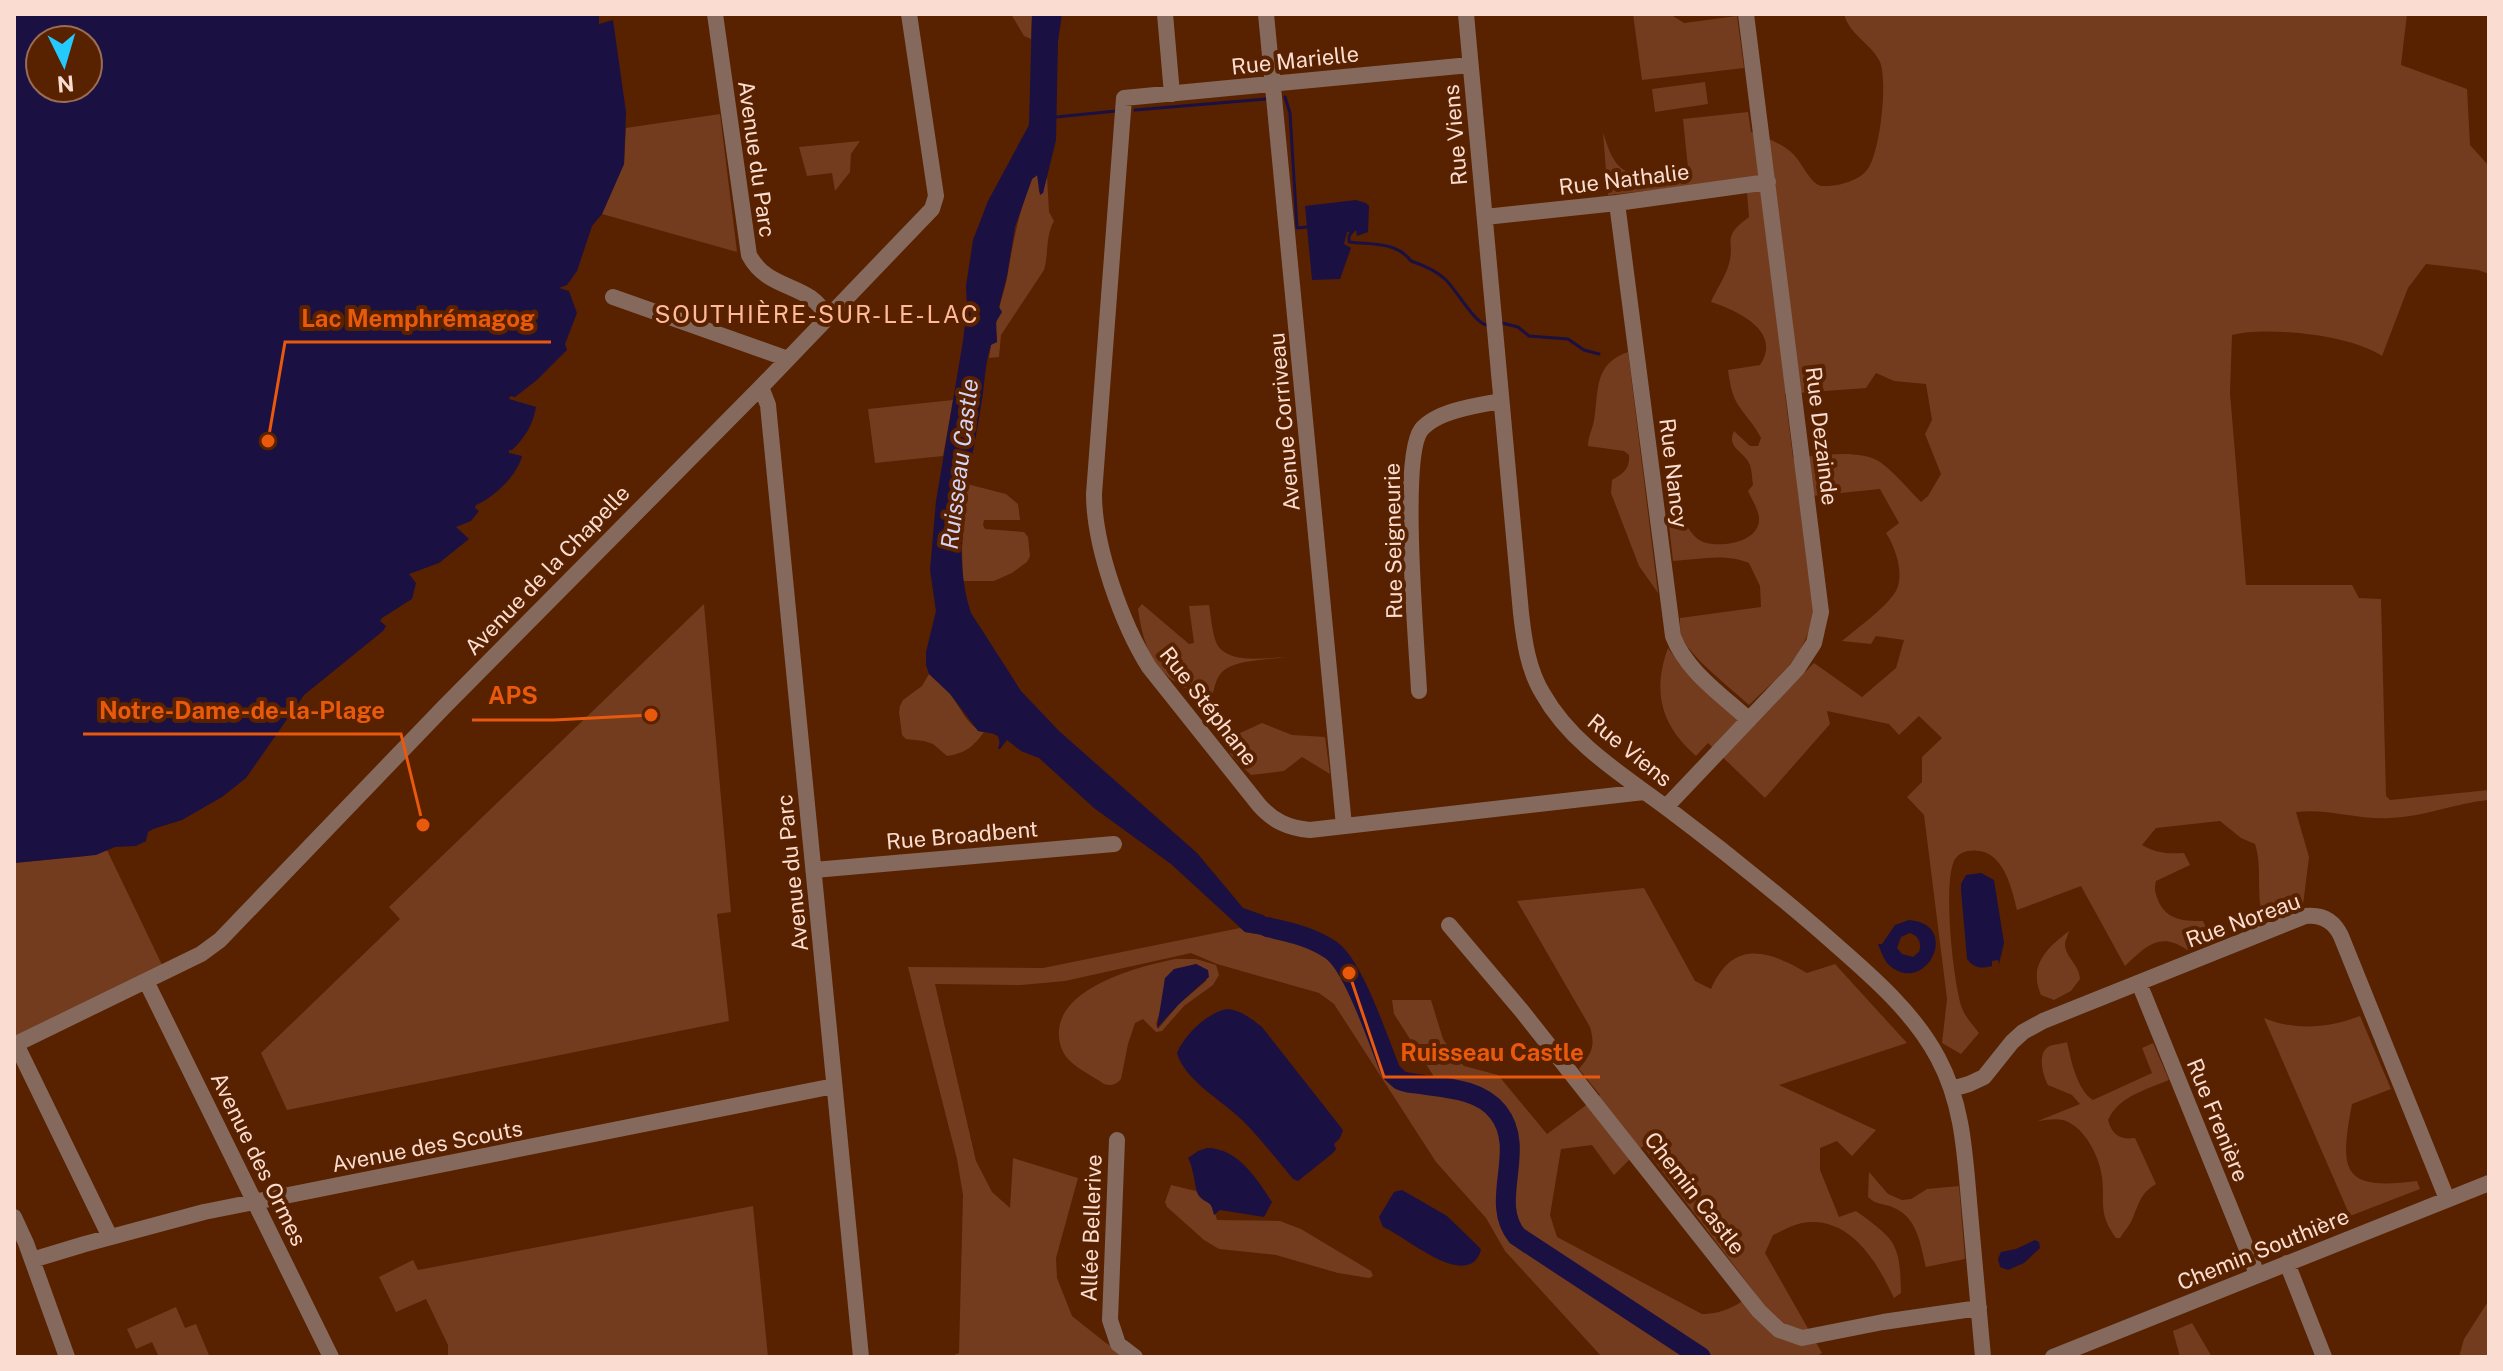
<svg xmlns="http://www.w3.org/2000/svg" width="2503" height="1371" viewBox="0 0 2503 1371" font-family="'Public Sans',sans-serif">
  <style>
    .green { fill: #733c1f; fill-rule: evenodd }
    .water { fill: #1b1042; fill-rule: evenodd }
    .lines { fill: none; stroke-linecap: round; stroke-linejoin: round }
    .stream { stroke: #1b1042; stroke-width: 3 }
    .river { stroke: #1b1042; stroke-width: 20 }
    .minor { stroke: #85695c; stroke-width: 16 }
    .labels { text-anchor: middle; stroke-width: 8; stroke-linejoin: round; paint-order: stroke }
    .street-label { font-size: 22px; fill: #faddd0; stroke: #582100 }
    .neighbourhood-label { font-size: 24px; letter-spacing: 2px; fill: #ffba99; stroke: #582100 }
    .water-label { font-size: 24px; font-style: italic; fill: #d5d4f7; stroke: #582100 }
    .leader { fill: none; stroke: #e8590c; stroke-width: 3 }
    .callout-dot { fill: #e8590c; stroke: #582100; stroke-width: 3 }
    .callout-label { font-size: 24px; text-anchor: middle; font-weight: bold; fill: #e8590c; stroke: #582100; stroke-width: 8; stroke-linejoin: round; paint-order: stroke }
  </style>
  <rect width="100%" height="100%" fill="#582100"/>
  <!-- green -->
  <path class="green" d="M1011,14H1032L1031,39L1024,36Z
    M1633,14H1670L1684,23L1737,16L1744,68L1642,80Z
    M1844,14H2407L2401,65L2467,89L2470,145L2489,166V274L2478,270L2426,264L2408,288L2382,356C2351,335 2268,326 2232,335L2230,393L2246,585H2352L2359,598L2381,599L2386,796L2390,800L2489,790V800C2455,803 2424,817 2390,818C2358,820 2327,808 2296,812L2309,857L2303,905L2264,920C2255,896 2263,868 2255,844L2241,838L2220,821L2156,828L2142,845C2156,853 2167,854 2184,853L2190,865L2156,881C2154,889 2155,892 2158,900C2166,920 2183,921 2203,921L2212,941L2187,950C2160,931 2146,946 2125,966L2081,886L2017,910C2011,885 2002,845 1968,851C1962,852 1956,856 1954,861C1943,885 1953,982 1962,1008C1965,1017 1973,1025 1979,1033L1961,1054L1942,1043L1947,999L1924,815L1907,797L1922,782V757L1942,738L1919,716L1899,735L1889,724L1827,711L1830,724L1765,798L1708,743L1696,756C1661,725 1652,692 1668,648L1679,663L1749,729L1814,663L1862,697L1896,668L1904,640L1876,636L1871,644L1842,641C1857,628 1883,610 1894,594C1906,578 1896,548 1886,533L1899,523L1880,489L1801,497L1814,611C1805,658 1782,673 1749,705C1733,690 1689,656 1682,637C1680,632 1680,624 1680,618L1761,607L1760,586L1749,563C1727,553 1698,559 1673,561L1669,525L1685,524C1690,530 1695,539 1703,542C1720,548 1757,543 1759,521C1760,512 1752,500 1748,491L1753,485C1752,479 1752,471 1750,465C1744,451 1726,448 1734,431L1750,446H1758L1761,438C1755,426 1748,419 1741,409C1732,398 1730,384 1728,370L1760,365C1783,331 1736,310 1711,302C1716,290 1724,279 1728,267C1737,240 1719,239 1749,217L1746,180L1608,195L1603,133C1607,144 1611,159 1620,167C1631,179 1672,170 1688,168L1683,119L1748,112L1751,132C1765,138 1783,143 1794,155C1802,163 1811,185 1822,186C1836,187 1859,181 1867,170C1880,154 1888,82 1880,62C1872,44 1850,36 1844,14ZM1876,373L1894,381L1926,384L1932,420L1925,434L1941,474L1928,496L1921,502C1908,489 1895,473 1880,462C1860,448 1816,456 1793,458L1785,394L1866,388Z
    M1705,82L1708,104L1655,112L1652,89Z
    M720,114L737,252L602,214L624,164L626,128Z
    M860,141L851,154L850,172L835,191L832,173L807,176L799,147Z
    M1038,175L1039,192L1043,193L1047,176L1049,212L1054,221C1045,237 1049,253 1044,270L1001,335L999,357L989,358L991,345L997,339C993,318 1003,299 1007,278C1013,243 1018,213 1032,179Z
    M1628,352L1658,593L1639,566L1611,493L1612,480C1623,474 1630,469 1629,455L1624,451L1588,446C1588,437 1592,430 1594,421C1599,391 1593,364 1628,352Z
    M953,400L943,456L875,463L868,409Z
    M967,484L1006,494L1018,504L1020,520H984L983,525L985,529L1024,532L1028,537L1030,556L1027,562L1012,573L994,581H963L962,549Z
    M704,604L731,912L717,914L729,1021L287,1110L261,1053L400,919L389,907Z
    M1142,604L1189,644L1194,643L1189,606L1209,605C1211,617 1212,631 1216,642C1226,665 1265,658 1286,657C1268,660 1237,659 1223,671C1215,678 1214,691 1211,701C1162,679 1146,664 1138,609Z
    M929,674C936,680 943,686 949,692C960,706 967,727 984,732C973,747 966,753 947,756L933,744L924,741L906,739L902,735L899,712L900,706L903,700L922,686Z
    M1262,723L1292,735L1325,737L1330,774L1302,757L1284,771L1251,775L1230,754L1229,744L1240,733Z
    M107,850L163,967L14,1039V863L86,856Z
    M1644,888L1695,981L1711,989C1733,939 1768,950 1807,973L1835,964L1907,1043L1779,1085L1876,1130L1852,1156L1837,1141L1820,1148V1170L1839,1217L1856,1211C1896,1240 1900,1243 1901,1293L1894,1298C1877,1262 1850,1215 1802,1223C1792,1225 1782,1231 1773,1235L1765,1253L1822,1353L1816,1357H1602L1505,1251L1486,1218L1436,1162L1334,1004L1319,993L1217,964L1191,953L1065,981L1021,985L935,984L976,1161L992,1192L1010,1208L1013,1158L1078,1178L1056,1258L1057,1278L1072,1316L1106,1343L1129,1357H954V1355L959,1353L963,1195L957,1159L908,967L1043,968L1240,928L1245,932L1285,939L1293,933C1305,936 1323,943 1333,951C1354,969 1380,1044 1391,1071L1401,1081L1440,1086L1394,1014L1392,1000H1431L1443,1039L1456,1058L1464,1066L1498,1075L1547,1134L1600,1095L1579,1069C1591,1053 1596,1048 1590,1027L1517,901ZM1592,1145L1614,1175L1643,1146L1755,1293C1737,1305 1724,1314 1702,1314L1557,1237L1550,1215L1561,1149Z
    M2069,931C2068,936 2065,940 2065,945C2066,958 2079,964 2080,979L2071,991L2054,1000L2041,995C2028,965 2047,948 2069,931Z
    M1176,959H1196L1216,965L1219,975L1213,985L1184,1006L1162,1031L1156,1032L1143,1019L1135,1023L1128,1044L1121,1079C1116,1085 1111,1086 1104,1084C1093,1076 1077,1069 1068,1059C1061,1052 1058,1039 1059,1030C1063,986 1140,966 1176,959ZM1196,964L1208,971L1206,981L1179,1004L1158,1029L1156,1024L1162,1005L1165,978Z
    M2360,1016L2391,1089L2352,1104C2339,1172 2342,1191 2417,1181L2420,1189L2350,1216L2264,1018C2295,1031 2329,1028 2360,1016Z
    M2067,1042C2071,1060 2077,1090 2093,1100L2152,1073L2142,1048L2153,1043L2169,1080C2146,1090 2119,1096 2108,1120C2112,1135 2120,1140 2135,1138L2156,1184C2139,1194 2139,1205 2131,1222C2128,1227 2123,1233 2120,1238H2116C2098,1213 2105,1205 2102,1177C2100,1159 2087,1132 2070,1123C2061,1117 2048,1120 2038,1121L2080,1104L2072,1095L2048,1085C2043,1076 2037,1054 2048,1047C2052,1044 2062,1044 2067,1042Z
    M1869,1172L1888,1194L1902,1200L1911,1199L1927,1189L1959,1186L1965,1259L1926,1267C1920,1244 1918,1217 1892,1207C1883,1203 1876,1205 1868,1197Z
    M1171,1185L1196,1191C1200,1198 1208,1198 1212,1205C1215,1210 1215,1215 1217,1220L1280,1221L1301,1229L1371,1271L1373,1276L1369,1278L1338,1273L1276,1255L1219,1249L1204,1240L1167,1207L1165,1202Z
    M753,1206L768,1357H448V1345L426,1299L396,1312L379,1277L413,1260L418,1270Z
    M2489,1300V1357H2459L2464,1339Z
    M176,1307L185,1328L196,1324L209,1355L159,1357L152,1342L136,1349L127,1329Z
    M2192,1323L2212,1357H2180L2173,1331Z"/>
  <!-- water -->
  <path class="water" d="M14,14H599V24L613,20L626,112L624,164L602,214L592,226L577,271L567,285L559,288L569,291L577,313L565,344L567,350L537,380L515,397L510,396L509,399L536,407C533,424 525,438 512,450H509V453L522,456C517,476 494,497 476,505L475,508L479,511L471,521L456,527L469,539L439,563L409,574L416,583L412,599L382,618L380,621L386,626L383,631L304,695L246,778L222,797L182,820L153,829L148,832L146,841L136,846L115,847L96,855L14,863ZM88,40V88H40V40Z
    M1032,14H1062L1058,41L1056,140L1043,193L1040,195L1037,175L1032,179L1015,227L1007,276L999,307L1002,312L996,322L997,342L991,345C986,360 985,377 983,393C973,465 948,542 971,613L1021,691L1059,731L1197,853L1243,908L1263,915L1271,921L1289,924L1293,933L1286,939L1245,932L1171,864L1094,808L1039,758L1021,751L1007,740L1000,749H998C1004,731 990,734 978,731L950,694L929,674L926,665V652L936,611L930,570L936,501L963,341L967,308L966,286L973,240L988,201L1029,125Z
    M1356,200L1366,203L1369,206L1368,232L1357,236L1356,230L1353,233L1347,232L1344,244L1351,248L1340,279L1312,280L1305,206Z
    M1981,873L1994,880L2004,943L1999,964L1998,960L1992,961V966C1981,969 1974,968 1967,959L1961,890V884L1966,875Z
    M1909,920C1962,924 1926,996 1890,966C1884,961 1881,951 1878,944H1882L1895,925ZM1910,933C1919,936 1922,944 1919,952L1913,957L1902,954L1897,948L1901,937Z
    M1196,964L1208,970L1209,977L1179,1004L1157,1028L1165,978L1174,969Z
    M1227,1009C1243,1011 1250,1018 1262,1027L1343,1130L1340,1138L1334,1144L1336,1149L1333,1153L1298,1181L1293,1179C1277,1160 1261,1139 1243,1121C1223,1101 1184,1080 1177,1053C1185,1034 1207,1013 1227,1009Z
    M1207,1148C1238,1148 1257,1179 1272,1202L1264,1217L1220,1210L1214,1215C1211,1199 1207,1205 1199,1196C1195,1191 1194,1168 1188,1158L1198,1151Z
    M1402,1190L1447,1216L1479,1247L1481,1250C1468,1293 1404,1235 1383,1227L1379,1217L1394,1192Z
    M2035,1240L2039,1242L2040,1248L2024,1263L2008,1270L2000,1267L1998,1259L2001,1252L2016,1249Z"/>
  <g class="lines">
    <!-- stream -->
    <path class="stream" d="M1285,97L1290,113L1297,228L1307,227
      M1135,110L1266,99
      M1056,117L1116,111
      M1352,232L1349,236V242C1371,245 1396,241 1411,261C1423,265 1435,270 1445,279C1456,289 1474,323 1487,325
      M1502,323L1518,327L1529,336L1568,339L1584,350L1599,354"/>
    <!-- river -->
    <path class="river" d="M1267,927C1290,932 1312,937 1331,950C1354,966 1379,1043 1391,1072C1394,1074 1397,1078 1400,1080C1405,1083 1413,1083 1419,1084C1446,1088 1480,1089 1498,1112C1528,1150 1488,1201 1517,1236L1701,1357"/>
    <!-- minor -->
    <path class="minor" d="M715,14L749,255C769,293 811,281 827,318
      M1165,14L1172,94
      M1266,14L1344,826
      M1466,14L1521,613C1524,640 1528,670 1543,694C1571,744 1623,775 1667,808C1719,847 1770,888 1819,930C1862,968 1911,1007 1938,1058C1964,1106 1965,1159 1970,1212C1974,1260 1979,1309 1983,1357
      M1470,65L1124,98L1094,494C1094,546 1122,624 1149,667L1259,805C1273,821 1288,828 1310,830L1644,792
      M1617,203L1673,636C1686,671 1722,695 1749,720
      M1485,217L1617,203L1768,182
      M613,297L788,359
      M761,387L768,405L861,1357
      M1419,691C1417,646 1400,458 1421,430C1436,411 1478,405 1501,401
      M1666,807L1797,669L1814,643L1821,612L1746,14
      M814,870L1114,844
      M1449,925L1521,1010L1759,1311L1779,1330L1802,1338L1883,1322L1979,1308
      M146,981L331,1357
      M2139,983L2257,1274
      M16,1044L110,1237
      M14,1045L201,954L220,940L444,707L761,387L932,209L936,196L909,14
      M1952,1089L1969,1084L1984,1077L2012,1042L2023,1032L2043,1021L2305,916C2322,914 2334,921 2341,936L2447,1199
      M1117,1140L1110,1320L1118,1344L1135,1357
      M14,1217L26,1243L67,1357
      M32,1260L85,1244L204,1212L834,1086
      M2287,1263L2324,1357
      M2053,1357L2489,1183"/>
  </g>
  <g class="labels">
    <!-- street labels -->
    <g class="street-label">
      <text transform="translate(1295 60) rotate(-6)" y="8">Rue Marielle</text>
      <text transform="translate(1455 135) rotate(-95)" y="8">Rue Viens</text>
      <text transform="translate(757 159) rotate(82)" y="8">Avenue du Parc</text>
      <text transform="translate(1624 179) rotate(-7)" y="8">Rue Nathalie</text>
      <text transform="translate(1284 422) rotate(-95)" y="8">Avenue Corriveau</text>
      <text transform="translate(1822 436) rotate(83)" y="8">Rue Dezainde</text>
      <text transform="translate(1674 473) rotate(83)" y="8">Rue Nancy</text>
      <text transform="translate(1393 541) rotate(-91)" y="8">Rue Seigneurie</text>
      <text transform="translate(547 570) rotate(-46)" y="8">Avenue de la Chapelle</text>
      <text transform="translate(1209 706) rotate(52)" y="8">Rue Stéphane</text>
      <text transform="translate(1630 750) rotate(39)" y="8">Rue Viens</text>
      <text transform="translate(962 835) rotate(-5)" y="8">Rue Broadbent</text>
      <text transform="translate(792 873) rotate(-96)" y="8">Avenue du Parc</text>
      <text transform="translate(2243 920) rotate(-20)" y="8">Rue Noreau</text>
      <text transform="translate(2218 1120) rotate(68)" y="8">Rue Frenière</text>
      <text transform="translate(427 1146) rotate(-11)" y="8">Avenue des Scouts</text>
      <text transform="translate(259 1159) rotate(64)" y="8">Avenue des Ormes</text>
      <text transform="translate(1695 1193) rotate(52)" y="8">Chemin Castle</text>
      <text transform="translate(1091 1228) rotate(-88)" y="8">Allée Bellerive</text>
      <text transform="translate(2263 1249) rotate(-22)" y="8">Chemin Southière</text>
    </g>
    <!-- neighbourhood labels -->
    <g class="neighbourhood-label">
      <text x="817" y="323">SOUTHIÈRE-SUR-LE-LAC</text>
    </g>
    <!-- water labels -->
    <g class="water-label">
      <text transform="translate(960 464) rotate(-83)" y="8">Ruisseau Castle</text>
    </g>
  </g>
  <!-- callouts -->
  <path class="leader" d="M268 441L285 342H551M651 715L554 720H472M423 825L401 734H83M1349 973L1384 1077H1600"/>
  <g class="callout-dot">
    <circle cx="268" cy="441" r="8"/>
    <circle cx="651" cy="715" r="8"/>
    <circle cx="423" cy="825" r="8"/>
    <circle cx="1349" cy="973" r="8"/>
  </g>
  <g class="callout-label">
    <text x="418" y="327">Lac Memphrémagog</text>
    <text x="513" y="704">APS</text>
    <text x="242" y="719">Notre-Dame-de-la-Plage</text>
    <text x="1492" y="1061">Ruisseau Castle</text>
  </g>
  <!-- border -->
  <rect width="2503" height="1371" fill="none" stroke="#faddd0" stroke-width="32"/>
  <!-- north arrow -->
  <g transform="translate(64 64) rotate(175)"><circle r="38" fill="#582100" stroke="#996c53" stroke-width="2"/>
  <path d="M0-6L14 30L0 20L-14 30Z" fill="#24c9fe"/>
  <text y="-12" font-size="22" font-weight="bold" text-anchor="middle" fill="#faddd0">N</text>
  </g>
</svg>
